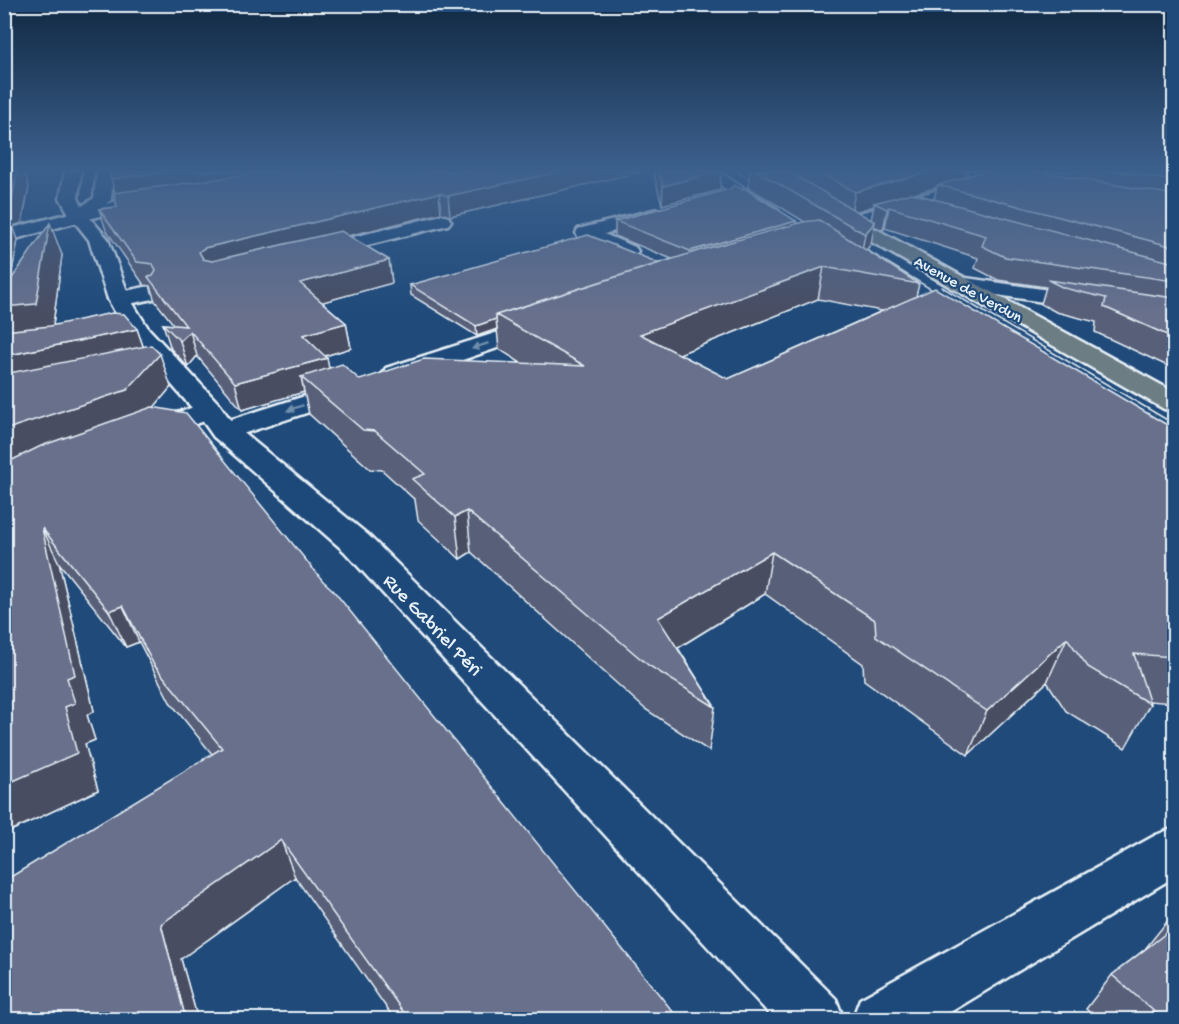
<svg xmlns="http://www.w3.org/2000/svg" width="1179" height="1024" viewBox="0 0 1179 1024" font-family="'Gochi Hand',sans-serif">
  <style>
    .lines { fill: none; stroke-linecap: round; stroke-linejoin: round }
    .minor-casing { stroke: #e8f1f8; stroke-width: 5 }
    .tertiary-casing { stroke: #e8f1f8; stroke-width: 5 }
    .secondary-casing { stroke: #e8f1f8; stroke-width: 5 }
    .primary-casing { stroke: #e8f1f8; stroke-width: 5 }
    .minor { fill: #1f4a7a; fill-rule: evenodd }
    .tertiary { fill: #1f4a7a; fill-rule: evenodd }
    .secondary { fill: #1f4a7a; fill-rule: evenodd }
    .primary { fill: #6d7d84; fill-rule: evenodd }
    .tram { stroke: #e8f1f8; stroke-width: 1.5 }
    .wall { fill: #595f78; stroke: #e8f1f8; stroke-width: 1.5; fill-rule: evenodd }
    .shaded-wall { fill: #484e62; stroke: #e8f1f8; stroke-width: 1.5 }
    .building { fill: #676f8c; stroke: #e8f1f8; stroke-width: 1.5 }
    .oneway { fill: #6f8dac }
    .labels { text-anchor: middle; stroke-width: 4.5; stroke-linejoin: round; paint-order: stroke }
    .far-street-label { font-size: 16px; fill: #e8f1f8; stroke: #1f4a7a }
    .street-label { font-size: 20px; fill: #e8f1f8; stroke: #1f4a7a }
  </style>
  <rect width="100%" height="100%" fill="#1f4a7a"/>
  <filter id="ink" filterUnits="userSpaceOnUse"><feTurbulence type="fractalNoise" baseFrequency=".0167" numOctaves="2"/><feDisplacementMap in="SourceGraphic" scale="12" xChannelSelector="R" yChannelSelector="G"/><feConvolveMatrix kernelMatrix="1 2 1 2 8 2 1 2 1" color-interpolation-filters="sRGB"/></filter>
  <g filter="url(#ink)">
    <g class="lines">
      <!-- minor casing -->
      <g class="minor-casing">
        <path id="minor" d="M699,171H718L778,210L775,214H763Z
          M959,171H993L1027,178L1029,181L1021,186L967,176Z
          M979,178L987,183L985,186C958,195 863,230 842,225L839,221L842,217L872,210Z
          M657,209L663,210L666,214L663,218L604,234L635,247L638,251L635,255H621L578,237L576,233L578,229Z
          M442,215L448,217L451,221L448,225L316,258L309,256L306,252L309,248Z
          M959,277L1174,308V322L951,288L948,283L951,278Z
          M150,286L158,288L161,293L158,298L119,306L111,304L108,299L111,294Z
          M539,319L547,321L551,326L547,331L404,380L395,382L386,380L382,374L386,368Z
          M349,382L358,384L362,390L358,396L224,440L214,437L210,431L214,425Z
          M209,402L219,404L223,410L219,416L147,441L137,438L133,432L137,426Z
          M1174,828V877L937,1020H852L860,999L1156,835Z"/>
      </g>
      <!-- tertiary casing -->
      <g class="tertiary-casing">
        <path id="tertiary" d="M65,171H81L78,198L82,206L94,198L97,171H113L111,200L89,217L108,239L130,299L148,328L219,404L234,425L368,535L836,999L844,1020H775L344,551L214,437L199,416L126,332L108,299L89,240L70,216L60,198Z"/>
      </g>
      <!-- secondary casing -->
      <g class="secondary-casing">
        <path id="secondary" d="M160,194L166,195L169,199L166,203L126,209L4,242V230L125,199Z"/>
      </g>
      <!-- primary casing -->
      <g class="primary-casing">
        <path id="primary" d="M758,171H777L854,217L1174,392V411L1164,409L842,225Z"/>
      </g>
      <!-- minor -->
      <use href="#minor" class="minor"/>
      <!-- tertiary -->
      <use href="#tertiary" class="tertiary"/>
      <!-- secondary -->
      <use href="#secondary" class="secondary"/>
      <!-- primary -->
      <use href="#primary" class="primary"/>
      <!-- tram -->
      <path class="tram" d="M737,171L762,187
        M852,241L947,299
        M942,287L1174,424"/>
    </g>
    <!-- wall -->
    <path class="wall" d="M4,171L29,186L22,223L13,226L18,240L10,282L62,255L53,325L137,329L143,346L171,387L153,408L673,1020H395L295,877L181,959L198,1020H4L212,754L170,702L139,642L126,647L59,563L94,711L87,715L95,740L85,744L98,790L4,834Z
      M110,171H644L450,216L441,213L348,236L389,260L392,283L322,302L346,323L351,348L325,356L329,368L360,380L521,363L499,349L497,329L477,336L411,295L410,285L659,263L672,259L615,236V221H796L795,224L805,222L748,187L750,171H968L967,176L985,171H1174V369L1095,332L1096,322L1056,312L1041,304L1046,287L998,280L975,268L978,258L885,228L883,230L874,226L871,244L866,250L919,284L916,296L1174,429V703L1149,701L1150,704L1125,748L1066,711L1047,682L968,755L864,680L863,664L765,594L678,648L715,707L709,751L645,709L471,552L460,559L418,520L415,500L382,470L370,469L309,414L304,392L242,410L197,356L188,367L171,349L163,324L174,325L155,301L150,286L144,285L106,230L99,209L117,207L115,193ZM937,187L934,199L915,194ZM874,206L871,220L856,211ZM818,299L882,311L728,379L679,354Z
      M653,171H721L720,190L662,205Z
      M1174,915V1020H1097L1086,1009L1112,975L1145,949L1170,918Z"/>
    <!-- shaded-wall -->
    <path class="shaded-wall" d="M18,171H24L29,186L22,223L13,226L18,240L5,307L50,223L62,255L51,340L4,339V200Z
      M172,171H308L117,199L111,179Z
      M562,171H644L450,216L448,196Z
      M721,171L720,190L662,205L663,186Z
      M932,171H968L966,179L938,185L937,187L878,205L874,203V206L851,213L855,192Z
      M439,193L441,213L210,270L199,252L204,248Z
      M889,207L885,228L883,230L887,209Z
      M796,221L794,236L689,267L690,251Z
      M875,222L871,244L861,256L865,234Z
      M389,260L392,283L305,307L300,283Z
      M824,267L818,299L639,370L640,334Z
      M496,319L497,329L477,336L476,326Z
      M346,323L351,348L308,361L303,335Z
      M137,329L148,360L4,392V356Z
      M190,331L197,356L188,367L180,341Z
      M160,354L171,387L140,424L4,464V413Z
      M327,358L332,384L301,377L304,392L242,410L235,383Z
      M467,511L471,552L460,559L455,517Z
      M42,528L59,563L94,711L87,715L95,740L85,744L98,790L4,834V785L65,707L67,678Z
      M772,552L765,594L655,662L658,618Z
      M123,606L139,642L126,647L109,611Z
      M1067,638L1047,682L968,755L987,711Z
      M281,840L295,877L181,959L198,1020H186L161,924Z"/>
    <!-- building -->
    <path class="building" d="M4,171H18L12,198L4,200Z
      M110,171H172L111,179Z
      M274,171H562L448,196L439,193L204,248L199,252L203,259L212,261L341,231L389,260L300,283L346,323L303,335L327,358L235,383L190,331L180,341L163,324L186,326L148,277L153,276L156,271L153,264L137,262L99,209L117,207L114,193Z
      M659,171H721L663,186Z
      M756,171H787L875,222L865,234Z
      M817,171H932L855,192Z
      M985,171H1036L1174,195V247L938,185Z
      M1115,171H1174V181Z
      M734,185L743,190L744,188L796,221L690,251L615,221L730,189Z
      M911,193L1174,263V281L1005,257L982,246L986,236L889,207L887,209L874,203Z
      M8,214L4,227V215Z
      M819,220L919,284L824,267L640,334L728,379L935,288L1174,429V657L1134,654L1150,704L1088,667L1067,638L987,711L876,636L875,620L772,552L658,618L715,707L648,665L467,511L455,517L412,479L425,474L375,431L363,430L301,377L342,364L360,380L424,359L585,366L496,315L698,251L803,222Z
      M50,223L36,304L4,307V290Z
      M588,235L659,263L496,315V319L476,326L410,285Z
      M1048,280L1174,298V338L1104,307L1106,298L1064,288Z
      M112,313L124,314L137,329L4,356V331L50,326Z
      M151,345L160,354L127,390L16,426L4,431V374Z
      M152,407L186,413L323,581L333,590L674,1013L673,1020H409L281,840L161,924L186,1020H4V881L222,748L154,665L123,606L109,611L42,528L75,675L67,678L75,703L65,707L77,753L4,785V464L41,446Z
      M1174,915V922L1170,918Z
      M1174,927V1020H1164L1112,975Z"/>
    <!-- one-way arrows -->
    <defs><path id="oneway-solid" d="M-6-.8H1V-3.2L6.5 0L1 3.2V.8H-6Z" transform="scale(1.5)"/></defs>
    <g class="oneway">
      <use href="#oneway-solid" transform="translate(480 346) rotate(161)"/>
      <use href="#oneway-solid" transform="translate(295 408) rotate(161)"/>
    </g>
  </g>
  <!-- sky -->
  <linearGradient id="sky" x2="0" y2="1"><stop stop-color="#112943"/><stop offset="0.54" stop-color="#3c608d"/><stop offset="1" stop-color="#3c608d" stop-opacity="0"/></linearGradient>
  <rect width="1179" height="314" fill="url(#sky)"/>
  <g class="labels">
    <!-- far-street labels -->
    <g class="far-street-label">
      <text transform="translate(969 288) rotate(29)" y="6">Avenue de Verdun</text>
    </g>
    <!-- street labels -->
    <g class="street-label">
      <text transform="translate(434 624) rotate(46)" y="7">Rue Gabriel Péri</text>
    </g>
  </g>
  <!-- margin -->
  <rect width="1179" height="1024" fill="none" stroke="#1f4a7a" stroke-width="24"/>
  <rect x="12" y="12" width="1155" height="1000" fill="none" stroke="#e8f1f8" stroke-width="2" filter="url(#ink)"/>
</svg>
